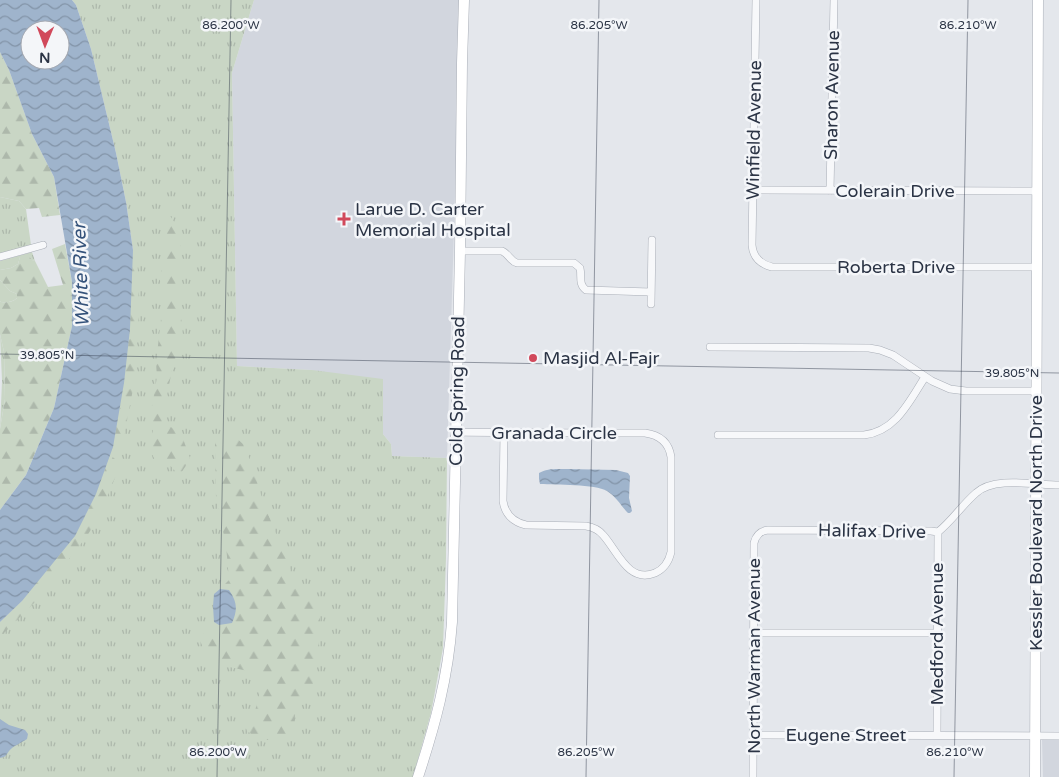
<svg xmlns="http://www.w3.org/2000/svg" width="1059" height="777" viewBox="0 0 1059 777" font-family="'Varela Round',sans-serif">
  <style>
    .built { fill: #d2d6de }
    .grass { fill: url(#grass-tufts) }
    .forest { fill: url(#forest-firs) }
    .water { fill: url(#water-waves); fill-rule: evenodd }
    .lines { fill: none; stroke-linecap: round; stroke-linejoin: round }
    .street-casing { stroke: #a9aeb7; stroke-width: 8 }
    .secondary-casing { stroke: #a9aeb7; stroke-width: 11 }
    .street { stroke: #f7f8fa; stroke-width: 7 }
    .secondary { stroke: #fff; stroke-width: 10 }
    .ticks { fill: none; stroke: #2b3445; stroke-width: 1; stroke-opacity: 0.45 }
    .poi-dot { fill: #d1495b; stroke: #f4f6f9; stroke-width: 2 }
    .labels { text-anchor: middle; stroke-width: 5; stroke-linejoin: round; paint-order: stroke }
    .street-label { font-size: 18px; fill: #2b3445; stroke: #f4f6f9 }
    .poi-label { font-size: 18px; fill: #2b3445; stroke: #f4f6f9; text-anchor: start }
    .water-label { font-size: 19px; font-style: italic; fill: #34527a; stroke: #f4f6f9 }
    .ticks-label { font-size: 12px; text-anchor: middle; fill: #2b3445; stroke: #f4f6f9; stroke-width: 5; stroke-linejoin: round; paint-order: stroke }
  </style>
  <defs>
    <pattern id="grass-tufts" width="24" height="20" patternUnits="userSpaceOnUse" patternTransform="scale(1.25)"><rect width="24" height="20" fill="#c9d6c5"/><path d="M3 7l-1-3M5 7V3M7 7l1-3M15 17l-1-3M17 17v-4M19 17l1-3" fill="none" stroke="#adb8ab"/></pattern>
    <pattern id="forest-firs" width="22" height="20" patternUnits="userSpaceOnUse" patternTransform="scale(1.25)"><rect width="22" height="20" fill="#c9d6c5"/><path d="M5 1l3.5 6h-7zM16 11l3.5 6h-7z" fill="#adb8ab"/></pattern>
    <pattern id="water-waves" width="16" height="10" patternUnits="userSpaceOnUse" patternTransform="scale(1.25)"><rect width="16" height="10" fill="#9fb4cc"/><path d="M0 5q4-4 8 0t8 0" fill="none" stroke="#8293a7"/></pattern>
  </defs>
  <rect width="100%" height="100%" fill="#e4e7ec"/>
  <!-- built -->
  <path class="built" d="M254,0H461L447,458L392,456L391,444L383,434L312,370L237,366L232,73Z
    M1042,739H1059V777H1043Z"/>
  <!-- grass -->
  <path class="grass" d="M72,0H254L232,73L237,366L312,370L383,379V434L391,444L392,456L447,458L446,558L443,648L431,713L413,777H0V622L22,601L133,250L126,202L116,153L91,49L76,5Z
    M0,197L19,201L26,209L31,245L0,255Z
    M32,252L35,261L20,257L18,264L11,268L0,270V261Z
    M0,280L10,291L17,294V298C13,302 7,303 1,302L0,301Z
    M0,334L4,352L5,399L0,429L2,381Z"/>
  <!-- forest -->
  <path class="forest" d="M0,52L9,70L32,134L54,177L60,215L42,217L39,208L26,209L19,201L0,197Z
    M164,216L171,217C174,222 178,229 180,235C183,252 174,269 176,287C177,298 182,297 177,310L181,318L183,327L181,343L173,365L167,395L166,423L182,436L190,458L187,464L181,473L176,472L169,464L155,460L152,454L151,441L153,432L150,418L157,377L156,363L161,319L166,307L159,276L165,263L167,245L161,231Z
    M65,244L72,282V326L54,408L26,475L0,510V429L5,399L4,352L0,334V301L1,302C8,303 13,302 17,298V294L10,291L0,280V270L11,268L18,264L20,257L23,255H28L32,260L35,261L48,287L63,285L52,249Z
    M137,247L139,311L135,379L122,446L120,450L113,447L124,383L130,329L133,250Z
    M226,435H233L243,444L250,460L264,504L293,576L301,589L313,600L320,609V630L316,673L311,691L300,701L296,706L294,724L287,734L274,740H264L254,736L247,731L246,728L248,720L255,711L263,680L257,673L220,665L208,657L199,639L214,622L219,625L229,590L220,589L229,580L226,545L216,498L215,443L218,438Z
    M110,455L115,459L118,464L115,478L98,518L87,536L36,601L0,637V622L22,601L75,536L96,494Z"/>
  <!-- water -->
  <path class="water" d="M0,0H72L76,5L91,49L116,153L126,202L133,250L130,329L124,383L113,447L96,494L75,536L22,601L0,622V510L26,475L54,408L72,326V282L54,177L32,134L9,70L0,52ZM30,30H60V60H30Z
    M567,469L616,470L628,473L630,476L629,498L632,511L630,513H628L626,511C621,505 615,496 607,491C595,484 556,485 540,484L539,479V473C547,468 557,469 567,469Z
    M220,589L229,590C237,602 238,609 232,623L219,625L214,622L213,606L214,594Z
    M0,719L9,725L25,730L28,734L27,739C21,743 13,746 9,751C6,755 6,757 0,758Z"/>
  <g class="lines">
    <!-- street casing -->
    <g class="street-casing">
      <path id="street" d="M756,0L752,245C753,257 760,264 772,267H1037
        M753,190L1037,191
        M830,191L834,0
        M460,251H502C509,254 510,261 517,263H574L580,268C582,276 578,284 586,290L651,292
        M0,257L43,245
        M651,304L652,240
        M710,347L869,348L880,350L893,355L932,381L950,389L966,391H1037
        M456,432C519,433 582,433 645,433C660,435 669,443 671,457V552C669,561 664,569 655,573C628,584 617,550 603,535C599,530 592,527 586,526L526,525C513,522 505,514 503,501L504,432
        M718,435H864C896,431 909,402 925,377
        M754,633H937
        M753,735L1059,736
        M937,735L938,532
        M753,777L754,543C756,535 760,531 768,530L931,531L938,532C952,521 962,505 976,493C994,476 1035,485 1059,485"/>
    </g>
    <!-- secondary casing -->
    <g class="secondary-casing">
      <path id="secondary" d="M418,777C435,725 448,678 452,622L460,251L462,63L464,0
        M1035,777L1038,0"/>
    </g>
    <!-- street -->
    <use href="#street" class="street"/>
    <!-- secondary -->
    <use href="#secondary" class="secondary"/>
  </g>
  <!-- ticks -->
  <path class="ticks" d="M0,354L1059,373M217,777L231,0M586,777L599,0M954,777L968,0"/>
  <!-- markers -->
  <g class="poi-dot">
    <path d="M341.5 211.5h5v5h5v5h-5v5h-5v-5h-5v-5h5z"/>
    <circle cx="533" cy="358" r="5"/>
  </g>
  <g class="labels">
    <!-- street labels -->
    <g class="street-label">
      <text transform="translate(832 95) rotate(-89)" y="6">Sharon Avenue</text>
      <text transform="translate(754 130) rotate(-89)" y="6">Winfield Avenue</text>
      <text x="895" y="197">Colerain Drive</text>
      <text x="896" y="273">Roberta Drive</text>
      <text transform="translate(457 391) rotate(-89)" y="6">Cold Spring Road</text>
      <text x="554" y="439">Granada Circle</text>
      <text transform="translate(1036 523) rotate(-90)" y="6">Kessler Boulevard North Drive</text>
      <text transform="translate(872 531) rotate(1)" y="6">Halifax Drive</text>
      <text transform="translate(937 634) rotate(-90)" y="6">Medford Avenue</text>
      <text transform="translate(754 656) rotate(-90)" y="6">North Warman Avenue</text>
      <text x="846" y="741">Eugene Street</text>
    </g>
    <!-- poi labels -->
    <g class="poi-label">
      <text x="355" y="215">Larue D. Carter<tspan x="355" dy="21">Memorial Hospital</tspan></text>
      <text x="543" y="364">Masjid Al-Fajr</text>
    </g>
    <!-- water labels -->
    <g class="water-label">
      <text transform="translate(80 275) rotate(-92)" y="7">White River</text>
    </g>
  </g>
  <g class="ticks-label">
    <text x="231" y="29">86.200°W</text>
    <text x="599" y="29">86.205°W</text>
    <text x="968" y="29">86.210°W</text>
    <text x="47" y="359">39.805°N</text>
    <text x="1012" y="377">39.805°N</text>
    <text x="218" y="756">86.200°W</text>
    <text x="586" y="756">86.205°W</text>
    <text x="955" y="756">86.210°W</text>
  </g>
  <!-- north arrow -->
  <g transform="translate(45 45) rotate(181)"><circle r="24" fill="#f4f6f9" stroke="#a4a8b1"/>
  <path d="M0-4L9 19L0 12L-9 19Z" fill="#d1495b"/>
  <text y="-8" font-size="14" font-weight="bold" text-anchor="middle" fill="#2b3445">N</text>
  </g>
</svg>
